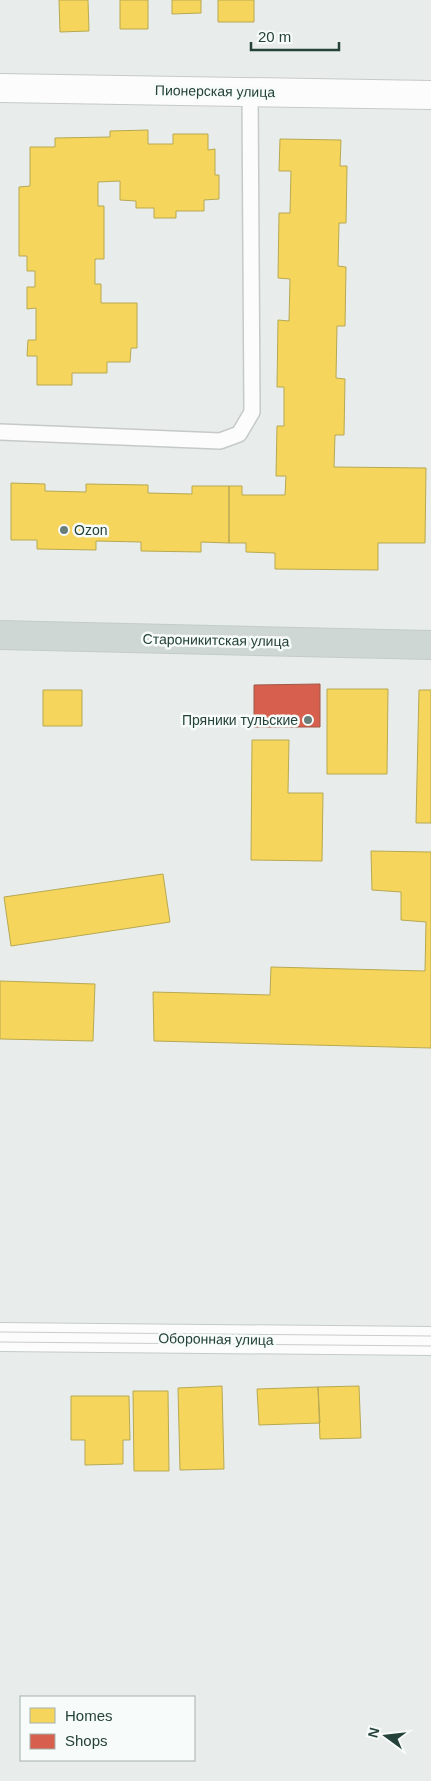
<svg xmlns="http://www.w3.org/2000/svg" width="431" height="1781" viewBox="0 0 431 1781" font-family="Arial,sans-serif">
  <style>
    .homes { fill: #f6d55c; stroke: #b7a952 }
    .shops { fill: #d6604d; stroke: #a15747 }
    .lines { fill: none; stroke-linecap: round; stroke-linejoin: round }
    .service-casing { stroke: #c5cac8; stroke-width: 18 }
    .minor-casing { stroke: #c5cac8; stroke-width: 30 }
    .secondary-casing { stroke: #c3cbc8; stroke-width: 30 }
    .primary-casing { stroke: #c3ccc9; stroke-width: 30 }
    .service { stroke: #fcfcfc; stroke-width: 15 }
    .minor { stroke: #fcfcfc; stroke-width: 28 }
    .secondary { stroke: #fcfcfc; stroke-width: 28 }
    .primary { stroke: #cfd7d5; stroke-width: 28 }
    .tram { stroke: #c9cdcc; stroke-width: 1 }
    .poi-dot { fill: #697e78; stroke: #f7fbf9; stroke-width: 2 }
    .labels { text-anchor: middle; stroke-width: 5; stroke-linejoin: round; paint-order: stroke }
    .street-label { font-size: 14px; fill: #24423a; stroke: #f7fbf9 }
    .poi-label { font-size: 14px; fill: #24423a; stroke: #f7fbf9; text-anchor: start }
  </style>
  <rect width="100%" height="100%" fill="#e8edeb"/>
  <!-- homes -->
  <path class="homes" d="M59,0H88L89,31L60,32Z
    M120,0H148V29H120Z
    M172,0H201V13L172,14Z
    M218,0H254V22H218Z
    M148,130V144H173V134H208V150L215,149V175H219V199L204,200V211H176V218H154V208H136V201L120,200V181L98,182V206H104V259H95V284H101V303H137V348H131L130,362H107V373H72V385H37V356H27L28,340H36V308L27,309V287H35V271H27V256H19V187L30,186V147H55V138L110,137V131Z
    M280,139L341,140L340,166H347L346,223H339L338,266L346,267L345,326H337L336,378L345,379L344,435H335L334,467L426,468L425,543H378V570L275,569V553L246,552V543H229V486H242V495H285L286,476H276L277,426H284V387H277L278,320L289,321L290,279L278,278L279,213H290L291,171H279Z
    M11,483L45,484V491L86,492V484L148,485V493L192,494V486H229V543L201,542V552L141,551V542L96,541V550L37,549V540H11Z
    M327,689H388L387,774H327Z
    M43,690H82V726H43Z
    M419,690H431V823H416Z
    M252,740H289L288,793H323L322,861L251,860Z
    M371,851L431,852V1048L154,1041L153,992L270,995L271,967L425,971L426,922L401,920V892L372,890Z
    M163,874L170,922L11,946L4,897Z
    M0,981L95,984L93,1041L0,1039Z
    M222,1386L224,1469L180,1470L178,1388Z
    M359,1386L361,1438L320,1439L318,1387Z
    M318,1387L320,1423L259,1425L257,1389Z
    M133,1391H168L169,1471H134Z
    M71,1396H129L130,1440H123V1464L85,1465V1440H71Z"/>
  <!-- shops -->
  <path class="shops" d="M320,684V727H254V685Z"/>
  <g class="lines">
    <!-- service casing -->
    <g class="service-casing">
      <path id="service" d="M0,432L220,441L239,434L252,412L250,92"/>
    </g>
    <!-- minor casing -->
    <g class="minor-casing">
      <path id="minor" d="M0,88L431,95"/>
    </g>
    <!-- secondary casing -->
    <g class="secondary-casing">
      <path id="secondary" d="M0,1337L431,1341"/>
    </g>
    <!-- primary casing -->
    <g class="primary-casing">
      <path id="primary" d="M0,635L431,645"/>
    </g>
    <!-- service -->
    <use href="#service" class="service"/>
    <!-- minor -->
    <use href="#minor" class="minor"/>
    <!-- secondary -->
    <use href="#secondary" class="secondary"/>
    <!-- primary -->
    <use href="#primary" class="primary"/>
    <!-- tram -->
    <path class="tram" d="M0,1332L431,1336
      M0,1342L431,1346"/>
  </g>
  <!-- markers -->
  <g class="poi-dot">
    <circle cx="64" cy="530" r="5"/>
    <circle cx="308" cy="720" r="5"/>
  </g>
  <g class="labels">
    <!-- street labels -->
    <g class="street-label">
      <text transform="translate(215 91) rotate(1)" y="5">Пионерская улица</text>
      <text transform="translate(216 640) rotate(1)" y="5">Староникитская улица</text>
      <text transform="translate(216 1339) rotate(1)" y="5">Оборонная улица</text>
    </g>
    <!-- poi labels -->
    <g class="poi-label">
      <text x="74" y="535">Ozon</text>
      <text x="298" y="725" text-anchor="end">Пряники тульские</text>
    </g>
  </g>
  <!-- legend -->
  <rect x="20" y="1696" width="175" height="65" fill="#f7fbf9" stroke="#a3b1ad"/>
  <rect x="30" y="1708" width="25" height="15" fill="#f6d55c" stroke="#a3b1ad"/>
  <text x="65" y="1721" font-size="15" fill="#24423a">Homes</text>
  <rect x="30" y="1734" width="25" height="15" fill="#d6604d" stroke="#a3b1ad"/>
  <text x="65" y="1746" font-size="15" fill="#24423a">Shops</text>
  <!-- north arrow -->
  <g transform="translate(386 1736) rotate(285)" stroke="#f7fbf9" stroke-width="4" paint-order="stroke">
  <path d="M0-4L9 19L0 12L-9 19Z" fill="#24423a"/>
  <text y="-8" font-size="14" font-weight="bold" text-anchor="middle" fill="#24423a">N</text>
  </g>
  <!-- scale -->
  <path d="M251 42v8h88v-8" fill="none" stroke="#24423a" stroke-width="2.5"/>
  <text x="258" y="42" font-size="15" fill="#24423a" stroke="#f7fbf9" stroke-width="4" paint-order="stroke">20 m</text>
</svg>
